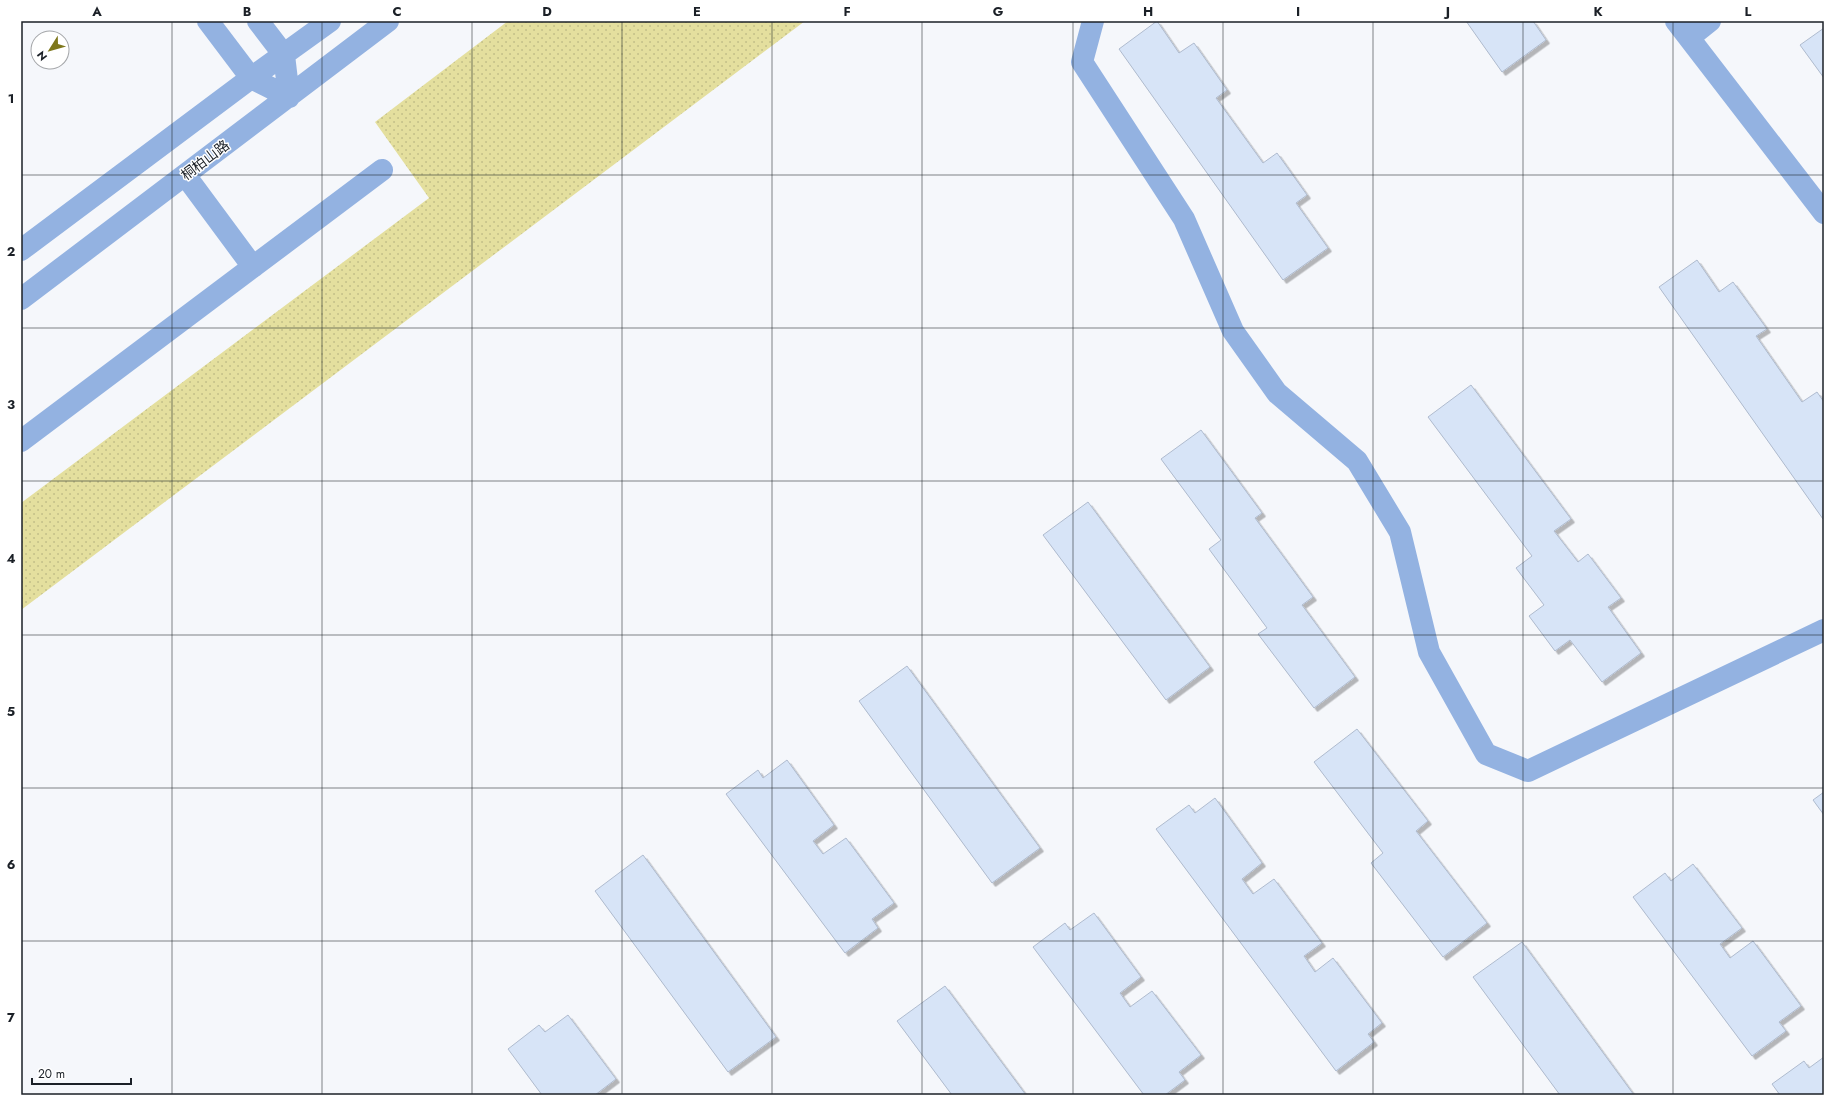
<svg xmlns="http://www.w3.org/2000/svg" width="1845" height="1116" viewBox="0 0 1845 1116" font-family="Jost,'Noto Sans SC',sans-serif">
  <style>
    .grass { fill: url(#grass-dots) }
    .building { fill: #d7e4f7; stroke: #afbbce; filter: url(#shadow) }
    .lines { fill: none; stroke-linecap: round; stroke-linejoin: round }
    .minor { stroke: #93b2e1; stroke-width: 22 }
    .grid { fill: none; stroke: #1b2027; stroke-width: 1; stroke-opacity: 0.55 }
    .labels { text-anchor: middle; stroke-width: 3; stroke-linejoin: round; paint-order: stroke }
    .street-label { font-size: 14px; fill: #1b2027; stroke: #fff }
    .neatline { fill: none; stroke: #1b2027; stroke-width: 1.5 }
    .grid-label { font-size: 13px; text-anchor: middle; font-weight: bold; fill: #1b2027 }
  </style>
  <defs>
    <pattern id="grass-dots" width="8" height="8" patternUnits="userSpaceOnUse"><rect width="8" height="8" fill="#e4df9e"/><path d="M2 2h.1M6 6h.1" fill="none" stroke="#c3bf88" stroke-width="1.8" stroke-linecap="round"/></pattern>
    <filter id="shadow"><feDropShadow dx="3.5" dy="3.5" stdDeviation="0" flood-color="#0004"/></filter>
  </defs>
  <rect width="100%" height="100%" fill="#f5f7fb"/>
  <!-- grass -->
  <path class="grass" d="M508,21H805L21,610V503L429,198L375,122Z"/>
  <!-- building -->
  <path class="building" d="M1157,21L1179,53L1194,43L1227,90L1216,98L1263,163L1277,153L1307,195L1296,203L1328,248L1283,280L1119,49Z
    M1466,21H1533L1546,40L1502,72Z
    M1824,28V78L1800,45Z
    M1697,260L1719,292L1733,282L1767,329L1756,336L1802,402L1817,392L1824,402L1823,519L1659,287Z
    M1471,385L1571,519L1554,531L1578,562L1588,554L1621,598L1608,607L1641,653L1602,682L1570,640L1555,651L1529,616L1544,605L1516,568L1532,556L1428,417Z
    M1201,430L1262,513L1255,518L1313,597L1302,605L1355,677L1314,708L1258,634L1267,628L1209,549L1221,540L1161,459Z
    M1088,502L1210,667L1166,700L1043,535Z
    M907,666L1040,848L992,883L859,701Z
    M1357,729L1428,821L1416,831L1487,923L1443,957L1371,863L1383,853L1314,762Z
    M787,760L834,825L813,841L823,854L846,838L894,903L872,919L878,928L845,953L726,794L758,770L763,778Z
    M1824,792V815L1813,800Z
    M1215,798L1262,863L1242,879L1253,894L1274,879L1322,943L1304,956L1315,972L1333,958L1382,1023L1368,1034L1374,1042L1336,1071L1156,829L1189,805L1195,813Z
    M643,855L776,1037L728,1072L595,891Z
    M1693,864L1742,928L1720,944L1730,958L1753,941L1801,1006L1779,1022L1786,1031L1752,1056L1633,897L1665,873L1671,881Z
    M1094,913L1141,977L1120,993L1130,1007L1152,991L1201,1055L1179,1072L1185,1080L1165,1095H1144L1033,947L1065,923L1070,930Z
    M1522,942L1634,1095H1560L1473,977Z
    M945,986L1026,1095H952L897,1021Z
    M568,1015L616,1079L595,1095H542L508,1049L539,1025L545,1032Z
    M1824,1057V1095H1780L1772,1084L1804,1061L1809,1068Z"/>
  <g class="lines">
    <!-- minor -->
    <path class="minor" d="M208,21L251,78L289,97
      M258,21L284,55L289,97
      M1093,21L1082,62L1184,219L1233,331L1277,393L1357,461L1400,532L1429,652L1486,754L1528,771L1824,630
      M1676,21L1824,213
      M1690,37L1710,21
      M185,175L253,267
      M21,250L251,78L330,21
      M21,299L388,21
      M21,441L382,170"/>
  </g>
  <!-- grid -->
  <path class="grid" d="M172,21V1095M322,21V1095M472,21V1095M622,21V1095M772,21V1095M922,21V1095M1073,21V1095M1223,21V1095M1373,21V1095M1523,21V1095M1673,21V1095M21,175H1824M21,328H1824M21,481H1824M21,635H1824M21,788H1824M21,941H1824"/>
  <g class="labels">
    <!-- street labels -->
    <g class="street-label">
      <text transform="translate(205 160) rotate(-37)" y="5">桐柏山路</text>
    </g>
  </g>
  <!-- border -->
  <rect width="1845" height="1116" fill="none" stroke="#ffffff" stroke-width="44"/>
  <!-- north arrow -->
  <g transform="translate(50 50) rotate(233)"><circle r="19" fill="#ffffff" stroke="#a4a6a9"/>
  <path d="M0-3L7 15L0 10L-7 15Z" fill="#7e771c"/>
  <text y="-6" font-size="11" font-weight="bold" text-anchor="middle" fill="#1b2027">N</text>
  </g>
  <!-- scale -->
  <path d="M32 1078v6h99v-6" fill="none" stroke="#1b2027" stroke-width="2"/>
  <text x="38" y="1078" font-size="12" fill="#1b2027" stroke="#ffffff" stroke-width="3" paint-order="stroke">20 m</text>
  <rect x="22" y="22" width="1801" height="1072" class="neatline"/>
  <g class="grid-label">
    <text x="97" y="16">A</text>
    <text x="247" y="16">B</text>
    <text x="397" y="16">C</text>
    <text x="547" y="16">D</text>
    <text x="697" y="16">E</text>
    <text x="847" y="16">F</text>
    <text x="998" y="16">G</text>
    <text x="1148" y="16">H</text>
    <text x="1298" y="16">I</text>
    <text x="1448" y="16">J</text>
    <text x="1598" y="16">K</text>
    <text x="1748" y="16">L</text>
    <text x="11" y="103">1</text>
    <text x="11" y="256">2</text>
    <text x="11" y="409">3</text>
    <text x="11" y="563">4</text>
    <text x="11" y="716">5</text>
    <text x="11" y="869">6</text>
    <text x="11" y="1022">7</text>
  </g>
</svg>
